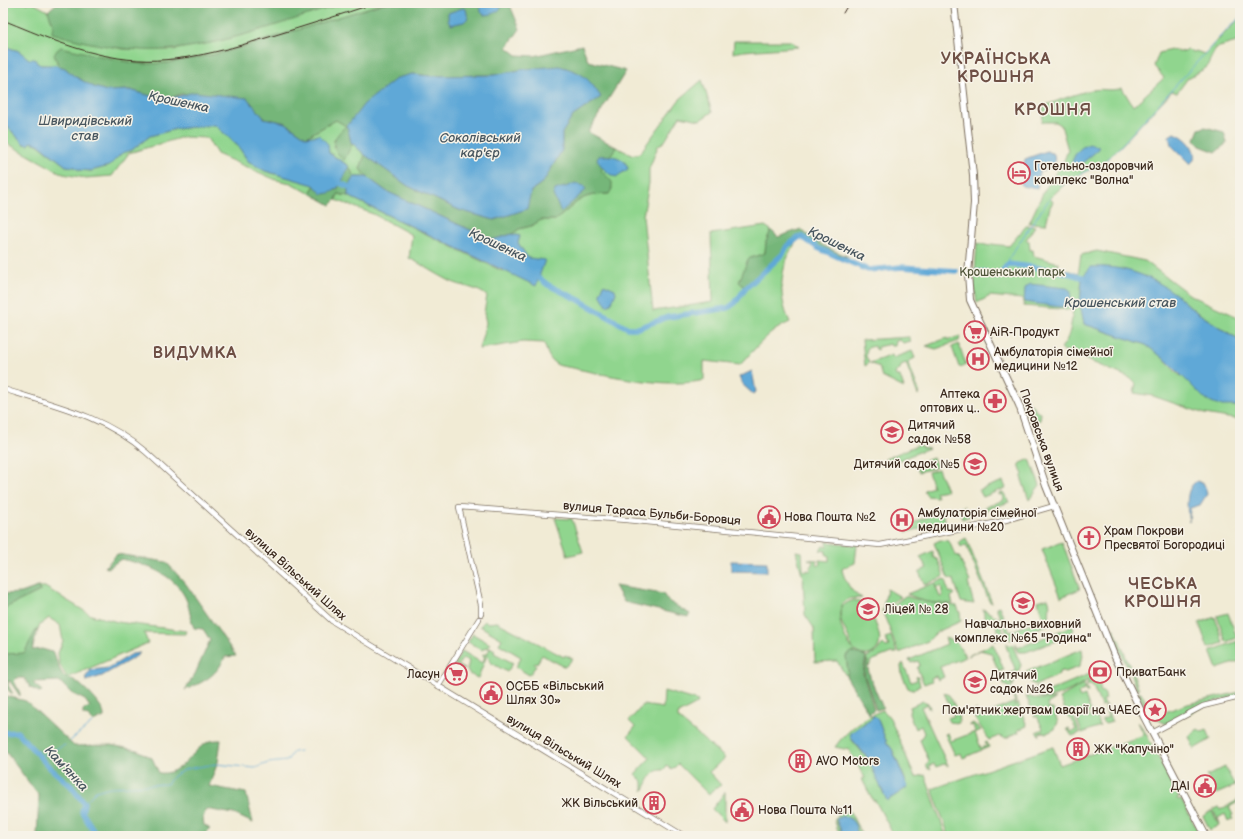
<svg xmlns="http://www.w3.org/2000/svg" width="1243" height="839" viewBox="0 0 1243 839" font-family="'Balsamiq Sans',sans-serif">
  <style>
    .green { fill: #90d58e; stroke: #668056; fill-rule: evenodd }
    .forest { fill: #74b679; stroke: #58704c }
    .water { fill: #5fa8d7; stroke: #4d697a }
    .lines { fill: none; stroke-linecap: round; stroke-linejoin: round }
    .stream { stroke: #5fa8d7; stroke-width: 1 }
    .river { stroke: #5fa8d7; stroke-width: 5.5 }
    .minor-casing { stroke: #7b6e5e; stroke-width: 6 }
    .highway-casing { stroke: #7b6e5e; stroke-width: 8 }
    .minor { stroke: #fff; stroke-width: 4.5 }
    .highway { stroke: #fff; stroke-width: 6 }
    .rail { stroke: #3b2a1e; stroke-width: 1 }
    .labels { text-anchor: middle; stroke-width: 3; stroke-linejoin: round; paint-order: stroke }
    .poi-label { font-size: 12px; fill: #3b2a1e; stroke: #f7f3e8; text-anchor: start }
    .park-label { font-size: 12px; fill: #50553a; stroke: #f7f3e8 }
    .street-label { font-size: 12px; fill: #3b2a1e; stroke: #f7f3e8 }
    .water-label { font-size: 13px; font-style: italic; fill: #48565f; stroke: #f7f3e8 }
    .district-label { font-size: 16px; font-weight: bold; letter-spacing: 1px; fill: #6e4f45; stroke: #f7f3e8 }
  </style>
  <rect width="100%" height="100%" fill="#f7f3e8"/>
  <filter id="ink" filterUnits="userSpaceOnUse"><feTurbulence type="fractalNoise" baseFrequency=".025" numOctaves="2"/><feDisplacementMap in="SourceGraphic" scale="8" xChannelSelector="R" yChannelSelector="G"/><feConvolveMatrix kernelMatrix="1 2 1 2 8 2 1 2 1" color-interpolation-filters="sRGB"/></filter>
  <filter id="wash" filterUnits="userSpaceOnUse"><feTurbulence type="fractalNoise" baseFrequency=".012" numOctaves="4" result="noise"/><feDisplacementMap in="SourceGraphic" scale="16" xChannelSelector="R" yChannelSelector="G"/><feGaussianBlur stdDeviation="0.9" result="paint"/><feColorMatrix in="noise" values="0 0 0 0 0 0 0 0 0 0 0 0 0 0 0 0 0 1.4 0 .05"/><feComposite in="paint" operator="in"/></filter>
  <g filter="url(#wash)">
    <rect width="100%" height="100%" fill="#f1ebd5"/>
    <!-- green -->
    <path class="green" d="M3,3H33L48,11L53,24L100,44L123,49L174,50L247,33L345,3H384L246,46L217,54L167,63L142,64L123,61L76,51L56,61L59,66L41,65L29,60L19,51L3,46V39L6,36L3,34Z
      M1240,18V41L1216,48L1206,68L1188,78L1177,93L1172,91L1117,150L1101,164L1070,179L1050,198L1053,202L1050,207L1046,224L1029,223L1044,191L1058,169L1062,166L1068,150L1061,125L1056,122H1042L1044,106C1060,100 1076,93 1093,90C1103,88 1112,92 1122,88L1133,106L1164,78L1154,66L1159,53L1171,50L1185,52L1187,50L1194,52L1196,51L1204,54Z
      M734,41H791L799,47L744,51L733,53Z
      M702,80L712,112L700,120L680,116L665,141L658,146L649,169V183L643,216L653,311L713,302L711,234L765,226L771,230L766,242L765,253L748,259L740,282L746,288L783,254L787,246L801,236C780,260 776,294 790,322C768,331 756,348 740,365L704,361V380C669,389 611,376 577,369C571,367 561,367 556,364C548,359 547,351 544,343L523,342L479,349L486,323L484,313L487,296C477,287 462,287 450,281C436,274 423,265 409,258L412,235L373,214L336,200L338,194L348,196L502,271L528,258L518,243L520,236L512,234L519,229L531,226L541,220H555C578,204 577,194 609,194L600,170L616,147L632,155L640,153L679,100Z
      M3,116L5,119L3,123L24,144L31,142L37,144L66,166L75,167L79,170L91,171L109,166L122,153L132,150L150,136L176,129L215,125L238,146L248,161L265,171L315,185L310,193L307,192L291,183L276,180L217,154L207,138L183,137L129,153L112,176L85,178L63,174L3,141Z
      M336,120L347,126L334,140V147L351,142L365,155L360,169L367,177H354L349,166L306,137Z
      M1026,226H1035L1026,240L1029,241L1030,250H1033L1034,256L1059,263L1058,268L1077,273L1078,275L1081,255L1097,251L1145,261L1190,295L1240,318V340L1198,313L1178,296L1149,278L1126,270L1102,267L1082,277L1080,303L1084,324L1146,345L1157,352L1178,374L1233,406H1240V420L1205,414L1153,396L1134,393L1136,384L1130,378L1063,350L1061,348C1071,337 1071,324 1073,310L1024,306L1022,299L990,296L977,303L974,285L977,243L990,246L991,244L1009,246Z
      M960,336L959,341L936,349L926,346L947,338L948,340Z
      M909,337L911,341L903,343L900,340L896,341L895,346H891L890,344L877,347L878,349L876,350L874,346L867,348L866,356L869,363L865,366L862,340Z
      M959,344L966,365L959,367L952,347Z
      M912,351L915,358L909,361L908,363L919,391L918,395L906,363L901,365L900,369L895,373L896,376H900L904,388L882,377L879,367L870,363L892,355L893,358Z
      M1027,403L1032,405L1036,411L1041,413L1040,420L1031,422L1025,406Z
      M920,444L922,447L929,448L887,465L885,459Z
      M933,458L937,467L919,472L914,465Z
      M1030,459L1040,485L1029,500L1021,477L1023,475L1019,464Z
      M938,469L947,490L935,492L937,497L927,496L924,490L933,487L928,472Z
      M1003,481L1006,488L983,497L979,490Z
      M1003,492L1009,502L962,519L959,508L965,506L963,509L965,515L1004,500L1002,494L999,495V493Z
      M942,511L946,523L906,532L908,525Z
      M555,518L572,519L583,552L568,556Z
      M966,538L992,603L989,601L966,545L961,547L959,542Z
      M940,540L949,541L955,555L959,556L970,582L968,583L974,604L961,602L954,580L948,578L934,543Z
      M827,542L857,545L855,563L843,568L842,570C845,581 852,594 862,598C857,599 851,597 847,600C831,610 845,642 855,652L846,656L848,672L846,676L837,661L815,662L814,628L805,615L803,578L796,551L802,552L803,570L806,572L807,570L810,571L813,561L808,559L817,560L816,564L817,566L820,564L819,560L829,561V556L826,554V551L820,550L823,546L827,547Z
      M1062,542L1080,589L1061,597L1042,549Z
      M933,551V557L938,560L944,576L925,585L919,572L927,568L920,557Z
      M944,579L947,582L946,585L950,593L952,592L955,594L951,597L953,604L926,602L907,594L934,583L940,597L943,596L941,586L937,588L935,583Z
      M38,587H45L91,615L118,622L186,631L185,634L144,633L148,643L67,678L59,663L58,653L63,641L60,625L49,618L40,625L25,655L3,657V609L40,591Z
      M887,589L901,597L883,608Z
      M905,596L927,602L957,606L960,613L961,621L937,632L928,641L899,653L882,610L891,607Z
      M1048,598C1052,607 1047,614 1051,623L1010,640L996,607L999,606L1010,632L1043,618L1038,601Z
      M854,600L867,605C873,620 890,644 871,654C866,656 861,655 856,652C852,649 850,642 848,636C841,622 832,606 854,600Z
      M983,609L998,618L1004,634L1002,638L995,641L993,637L995,639L1001,637L993,618L985,621Z
      M1228,613L1237,638L1226,642L1217,616Z
      M1215,617L1223,643L1208,648L1199,623Z
      M485,621L488,623L497,622L564,657L565,655L573,659L565,667L542,655L537,663L534,664L536,666L529,675L516,667L521,657L499,644L502,639L480,626Z
      M1072,626L1074,630L1066,635L1067,637L1026,652H1018L1015,647L1016,643L1018,648Z
      M1114,628L1139,689L1137,690L1112,632Z
      M473,634L490,644L488,646L495,650L494,653L513,663L507,672L490,662L487,653L490,649L487,647L482,650L468,642Z
      M891,636L897,653H891L871,661L869,667L867,664L868,661H866L867,657L876,652L883,644L886,647L889,646L885,638Z
      M945,638L956,642L966,657L940,667L944,677L938,680L936,676L931,678L932,681L924,684L917,668L920,665L918,661L911,663L909,660L947,644Z
      M1238,641L1240,661L1217,669L1210,651Z
      M1007,643L1009,646L1012,644L1021,665L1016,677L1013,676L1016,678L1013,686L1008,674L1016,671L1006,646Z
      M993,644L1004,670L1000,671L1002,676L1007,674L1012,687L1009,690L1007,685L1005,686L991,653L980,650L968,656Z
      M1082,649L1083,657L1081,659L1080,667L1065,672L1062,671L1059,672V675L1036,685L1031,683L1026,672Z
      M462,651L482,663L485,657L482,655L483,654L487,655L478,678L469,674L467,670L469,661L463,658L458,665L463,669L465,668L464,670L454,664Z
      M903,663L911,682L917,680L916,677L918,676L920,686L911,690L908,688L902,675L901,666Z
      M1092,673L1093,678C1080,684 1045,709 1034,692V689L1037,687L1038,688L1035,690L1037,696Z
      M1093,679L1094,682L1099,681L1101,692H1104L1106,699L1103,700L1112,722L1105,724L1101,720L1108,717L1104,705L1101,706L1092,684L1086,686L1088,692H1086L1085,690L1088,682Z
      M1084,683V690L1078,693L1080,698L1085,696L1091,711L1088,714L1089,718L1096,715L1100,726L1082,733L1077,719L1082,715L1081,712L1073,715L1080,733L1072,736L1067,729L1069,728L1071,732L1076,730L1071,718L1069,719L1060,698Z
      M664,691L698,701L697,704L678,714V718L725,758L709,772L721,785L708,794L678,764L672,770L667,766L663,770C651,769 649,782 643,791V782L635,774L650,758L628,736L635,727L629,721L643,705L663,708Z
      M1141,692L1147,704L1155,701L1162,713L1188,704L1240,692V696L1213,702L1167,724L1154,718L1152,714L1153,713L1160,714L1156,708H1154V704L1152,705L1151,712L1146,709L1138,693Z
      M944,693L949,695L958,712L959,723L949,722L947,718L954,716Z
      M1014,695L1016,701L1014,706L1018,703L1027,726L1018,730L1019,732L1006,738L999,736L989,740C985,731 974,721 973,712L977,709L974,712L977,718L1015,702L1013,696H1008Z
      M1026,696L1037,699H1055L1047,704L1049,709H1053L1058,722L1055,729L1047,733L1044,732L1039,733L1040,736L1036,732L1043,729L1037,716L1035,717Z
      M923,701L928,703L930,708H928L927,704L921,707L948,766L944,764L936,767L934,764L929,766L931,769H928L926,764L929,761L920,740L924,733L921,726L915,729L909,714L910,707Z
      M883,710L890,718L915,777L925,775L946,836H894L875,800L873,801L862,779L865,778L849,750L835,747C846,731 865,716 883,710ZM872,715L878,720L887,743L892,749L905,779L866,757L851,739L864,723L872,718Z
      M1138,722L1144,730L1179,797L1177,798L1178,800L1181,799L1200,835L949,836L932,789L1053,747L1060,765L1144,735Z
      M973,723L981,730L975,733L981,748L987,746L985,743L987,742L989,747L963,758L961,753L955,755L945,734L948,733L951,741L975,732L973,725L970,726V725Z
      M1198,729L1202,732L1207,730L1211,739L1194,749L1189,736Z
      M1225,767L1235,786L1216,794L1207,776Z
      M725,792V822L712,809Z
      M1240,799V801L1229,807L1233,815L1231,816L1233,819L1228,821L1225,814L1218,818L1220,824L1213,810L1219,807L1220,810Z
      M1212,811L1219,825L1210,830L1203,816Z
      M850,812L861,833L864,836H853L856,834L851,819L842,816L836,821L842,833L845,836L839,834L834,819L838,816L837,813Z"/>
    <!-- forest -->
    <path class="forest" d="M57,3H345C290,20 233,42 175,49C137,54 87,44 52,33L53,24L48,11Z
      M384,3H509L520,29L507,47L517,55L534,56L582,45L588,61L626,71L588,132L616,147L601,170L612,182V189L609,194C577,194 577,204 555,220H541L531,226L519,229L512,234L492,240L386,191L367,177L360,169L365,155L408,186L459,210L494,220L526,209L531,191L544,181L562,150V133L573,116L601,97L525,69L494,75L430,76L412,74L347,126L352,145L344,160C329,147 332,138 346,126L336,120L306,137L286,123L264,118L247,98L181,94L165,100L130,90L107,91L94,87L74,76L65,68L59,66L54,55L57,50L61,47L123,61L142,64L167,63L217,54L246,46Z
      M1205,127L1224,132L1227,143L1216,152L1200,146L1195,139L1199,129Z
      M349,166L354,177L348,186V196L338,194L336,200L331,205L310,193L315,185L337,190Z
      M801,229C815,243 831,250 849,257C829,255 817,247 801,236L787,246L783,254L746,288L739,282L748,259L765,253L766,242L771,230L778,237Z
      M117,554L166,562L186,584L236,656L225,657C216,677 203,682 185,690L195,674L210,640L203,629L194,628C189,616 190,603 182,592C169,572 143,564 121,559L108,568L105,567Z
      M615,586L663,594L668,601L690,614L688,617L624,602Z
      M38,587L40,591L3,609V594L21,593Z
      M38,629L32,650L42,649L52,652C57,659 58,668 63,675C66,679 70,678 74,680C83,686 105,706 104,717L93,722L89,716L83,715V710L90,707L85,700L71,693L59,681L34,682V684L42,691L39,692L31,688L24,678H17L14,681L20,693V696L9,680L8,685L13,694C0,688 3,667 3,654L24,653L36,630Z
      M851,652L866,656L863,674L874,709L869,714L846,676L848,672L846,656Z
      M866,661H868C865,670 879,698 883,708L876,710L864,674Z
      M3,695L26,701L74,746L110,745L137,750L152,758L159,773C181,776 191,751 208,742C212,740 217,740 221,740L218,762L209,786L246,793L253,823L234,814L206,809L203,818L204,825L210,829L202,836H37L39,796L3,748Z"/>
    <!-- water -->
    <path class="water" d="M480,3H503C501,12 492,15 484,15L481,12Z
      M463,8L466,9L468,18L464,22L451,25L448,21V13Z
      M3,46L19,51L29,59H35L37,63L41,65H55L65,68L74,76L94,87L107,91L130,90L165,100L194,92L247,98L264,118L286,123L306,137L319,135L328,144L329,153L349,166C343,179 340,194 322,194L314,185L265,171L248,161L238,146L215,125L176,129L150,136L132,150L122,153L109,166L91,171L79,170L75,167L66,166L38,144L31,142L29,145L24,144L3,122L5,119L3,116Z
      M559,66C582,72 588,77 601,97L573,116L562,133V150L544,181L531,191L527,209L494,220L459,210L408,186L365,155L351,142L347,126L364,104L397,78L412,74L430,76L494,75L525,69Z
      M1174,133C1185,136 1197,148 1194,160L1190,164L1171,145L1169,136Z
      M1090,144L1099,147V149L1074,170L1071,167C1072,157 1079,146 1090,144Z
      M1047,151L1054,154L1055,164L1040,172L1037,189L1022,186L1021,183L1025,159Z
      M599,156C610,155 626,156 628,169L616,177C607,174 601,167 597,159Z
      M354,177H367L386,191L492,240L512,234L520,236L518,243L528,258L545,260L536,286L348,196V186Z
      M575,183L584,186L586,190L561,212L553,195L555,190C562,187 568,187 575,183Z
      M1091,267C1123,265 1152,276 1177,295C1184,301 1191,308 1198,313C1212,322 1226,332 1240,340V406H1222L1206,400L1167,361L1146,345L1084,324L1080,304L1082,277Z
      M604,284L615,289L616,293L611,304L607,306L600,294Z
      M1030,284L1067,288L1071,291L1070,305L1060,307L1024,302L1025,288Z
      M752,371L756,392L753,394L742,384L739,377Z
      M1197,481L1204,484L1207,494L1200,505L1190,508L1189,522C1187,510 1184,488 1197,481Z
      M731,561L767,562V572L731,571Z
      M140,653L135,657L102,676L86,681L85,678L91,670L109,668L132,654Z
      M873,715L878,720L887,743L892,749L908,787L887,801L867,757L850,737L851,733L872,718Z
      M842,816C851,817 856,823 857,832L853,836H845L842,833L836,819Z"/>
    <g class="lines">
      <!-- stream -->
      <path class="stream" d="M1061,186L1070,179L1101,164L1117,150L1228,28L1240,18
        M1008,264L1009,258L1027,231L1050,198
        M70,741L92,723
        M40,756L65,745
        M84,803L96,791L110,787L167,784L173,776L186,769L216,764L255,768L268,763L287,761L293,752L300,751"/>
      <!-- river -->
      <path class="river" d="M335,181L354,189
        M977,272L999,275L1008,264L1056,270L1089,279
        M534,274L548,285L579,300L628,328H638L668,317L728,308L735,303L746,288L783,254L787,246L801,236L818,248L868,270L902,267L956,271
        M3,733L17,732L50,768L71,786L84,803L82,812L97,836"/>
    </g>
  </g>
  <g filter="url(#ink)">
    <g class="lines">
      <!-- minor casing -->
      <g class="minor-casing">
        <path id="minor" d="M3,389C54,405 105,416 146,452L332,621L684,836
          M481,614V605L459,507L626,520L880,545L999,522L1054,506
          M438,686L479,619
          M1152,733L1203,706L1240,697"/>
      </g>
      <!-- highway casing -->
      <g class="highway-casing">
        <path id="highway" d="M954,3L973,175L974,203L968,274L970,300L1019,405L1046,486L1114,655L1143,715L1206,836"/>
      </g>
      <!-- minor -->
      <use href="#minor" class="minor"/>
      <!-- highway -->
      <use href="#highway" class="highway"/>
      <!-- rail -->
      <path class="rail" d="M843,13L849,3
        M3,20C40,35 78,52 118,58C170,66 219,52 269,37C305,26 340,15 376,3"/>
    </g>
  </g>
  <!-- icons -->
  <defs>
    <g id="hotel-ring" transform="scale(1.15)"><circle r="9.5" fill="#f7f3e8" stroke="#d1495b" stroke-width="1.5"/><path d="M-6-4.5h1.5V1H6V5H4.5V3h-9V5H-6ZM-4 0a1.8 1.8 0 1 1 3.6 0ZM.5 0V-2.5h3Q6-2.5 6 0Z" fill="#d1495b"/></g>
    <g id="supermarket-ring" transform="scale(1.15)"><circle r="9.5" fill="#f7f3e8" stroke="#d1495b" stroke-width="1.5"/><path d="M-6-5.5h2.5l.6 2H6L4.5 2H-2.5L-4.4-4H-6ZM-1.5 3.2a1.3 1.3 0 1 0 .1 0ZM3 3.2a1.3 1.3 0 1 0 .1 0Z" fill="#d1495b"/></g>
    <g id="hospital-ring" transform="scale(1.15)"><circle r="9.5" fill="#f7f3e8" stroke="#d1495b" stroke-width="1.5"/><path d="M-5-5h3v3.5h4V-5h3V5h-3V1.5h-4V5h-3Z" fill="#d1495b"/></g>
    <g id="pharmacy-ring" transform="scale(1.15)"><circle r="9.5" fill="#f7f3e8" stroke="#d1495b" stroke-width="1.5"/><path d="M-2-6h4v4h4v4h-4v4h-4v-4h-4v-4h4Z" fill="#d1495b"/></g>
    <g id="school-ring" transform="scale(1.15)"><circle r="9.5" fill="#f7f3e8" stroke="#d1495b" stroke-width="1.5"/><path d="M0-5L7-2L0 1L-7-2ZM-4 1L0 2.5L4 1V4Q0 6-4 4Z" fill="#d1495b"/></g>
    <g id="civic-ring" transform="scale(1.15)"><circle r="9.5" fill="#f7f3e8" stroke="#d1495b" stroke-width="1.5"/><path d="M-.6-6.5H3V-4.5H.6V-3L4-1V1h2V6H-6V1h2V-1L-.6-3ZM-1.2 2.5V6h2.4V2.5Z" fill="#d1495b"/></g>
    <g id="church-ring" transform="scale(1.15)"><circle r="9.5" fill="#f7f3e8" stroke="#d1495b" stroke-width="1.5"/><path d="M-1.2-6h2.4v3.5h3.3v2.4h-3.3V6h-2.4V-.1h-3.3v-2.4h3.3Z" fill="#d1495b"/></g>
    <g id="bank-ring" transform="scale(1.15)"><circle r="9.5" fill="#f7f3e8" stroke="#d1495b" stroke-width="1.5"/><path d="M-6-4H6V4H-6ZM0-2.3a2.3 2.3 0 1 0 0 4.6a2.3 2.3 0 1 0 0-4.6Z" fill="#d1495b"/></g>
    <g id="sight-ring" transform="scale(1.15)"><circle r="9.5" fill="#f7f3e8" stroke="#d1495b" stroke-width="1.5"/><path d="M0-6L1.8-2.2L6-1.7L2.9 1.2L3.7 5.4L0 3.3L-3.7 5.4L-2.9 1.2L-6-1.7L-1.8-2.2Z" fill="#d1495b"/></g>
    <g id="building-ring" transform="scale(1.15)"><circle r="9.5" fill="#f7f3e8" stroke="#d1495b" stroke-width="1.5"/><path d="M-4-6H4V6H1V3H-1V6H-4ZM-2.5-4.3h1.7v1.8h-1.7ZM.8-4.3h1.7v1.8H.8ZM-2.5-1h1.7V.8h-1.7ZM.8-1h1.7V.8H.8Z" fill="#d1495b"/></g>
  </defs>
  <g fill-rule="evenodd">
    <use href="#hotel-ring" x="1019" y="173"/>
    <use href="#supermarket-ring" x="975" y="332"/>
    <use href="#hospital-ring" x="978" y="359"/>
    <use href="#pharmacy-ring" x="995" y="401"/>
    <use href="#school-ring" x="892" y="432"/>
    <use href="#school-ring" x="975" y="464"/>
    <use href="#civic-ring" x="769" y="517"/>
    <use href="#hospital-ring" x="902" y="520"/>
    <use href="#church-ring" x="1089" y="538"/>
    <use href="#school-ring" x="1023" y="603"/>
    <use href="#school-ring" x="868" y="609"/>
    <use href="#bank-ring" x="1100" y="672"/>
    <use href="#supermarket-ring" x="456" y="674"/>
    <use href="#school-ring" x="975" y="682"/>
    <use href="#civic-ring" x="491" y="693"/>
    <use href="#sight-ring" x="1155" y="710"/>
    <use href="#building-ring" x="1078" y="749"/>
    <use href="#building-ring" x="800" y="761"/>
    <use href="#civic-ring" x="1205" y="786"/>
    <use href="#building-ring" x="654" y="803"/>
    <use href="#civic-ring" x="742" y="810"/>
  </g>
  <g class="labels">
    <!-- poi labels -->
    <g class="poi-label">
      <text x="1034" y="170">Готельно-оздоровчий<tspan x="1034" dy="14">комплекс "Волна"</tspan></text>
      <text x="990" y="336">AiR-Продукт</text>
      <text x="994" y="356">Амбулаторія сімейної<tspan x="994" dy="14">медицини №12</tspan></text>
      <text x="980" y="398" text-anchor="end">Аптека<tspan x="980" dy="14">оптових ц‥</tspan></text>
      <text x="908" y="429">Дитячий<tspan x="908" dy="14">садок №58</tspan></text>
      <text x="960" y="468" text-anchor="end">Дитячий садок №5</text>
      <text x="918" y="517">Амбулаторія сімейної<tspan x="918" dy="14">медицини №20</tspan></text>
      <text x="784" y="521">Нова Пошта №2</text>
      <text x="1104" y="535">Храм Покрови<tspan x="1104" dy="14">Пресвятої Богородиці</tspan></text>
      <text x="884" y="613">Ліцей № 28</text>
      <text x="1023" y="628" text-anchor="middle">Навчально-виховний<tspan x="1023" dy="14">комплекс №65 "Родина"</tspan></text>
      <text x="1116" y="676">ПриватБанк</text>
      <text x="440" y="678" text-anchor="end">Ласун</text>
      <text x="990" y="679">Дитячий<tspan x="990" dy="14">садок №26</tspan></text>
      <text x="506" y="690">ОСББ «Вільський<tspan x="506" dy="14">Шлях 30»</tspan></text>
      <text x="1140" y="714" text-anchor="end">Пам'ятник жертвам аварії на ЧАЕС</text>
      <text x="1094" y="753">ЖК "Капучіно"</text>
      <text x="816" y="765">AVO Motors</text>
      <text x="1190" y="790" text-anchor="end">ДАІ</text>
      <text x="638" y="807" text-anchor="end">ЖК Вільський</text>
      <text x="758" y="814">Нова Пошта №11</text>
    </g>
    <!-- park labels -->
    <g class="park-label">
      <text x="1012" y="276">Крошенський парк</text>
    </g>
    <!-- street labels -->
    <g class="street-label">
      <text transform="translate(1042 440) rotate(70)" y="4">Покровська вулиця</text>
      <text transform="translate(652 513) rotate(5)" y="4">вулиця Тараса Бульби-Боровця</text>
      <text transform="translate(296 574) rotate(42)" y="4">вулиця Вільський Шлях</text>
      <text transform="translate(564 751) rotate(31)" y="4">вулиця Вільський Шлях</text>
    </g>
    <!-- water labels -->
    <g class="water-label">
      <text transform="translate(179 101) rotate(12)" y="5">Крошенка</text>
      <text x="85" y="125">Швиридівський<tspan x="85" dy="15">став</tspan></text>
      <text x="480" y="142">Соколівський<tspan x="480" dy="15">кар'єр</tspan></text>
      <text transform="translate(837 243) rotate(26)" y="5">Крошенка</text>
      <text transform="translate(498 244) rotate(25)" y="5">Крошенка</text>
      <text x="1120" y="307">Крошенський став</text>
      <text transform="translate(67 768) rotate(47)" y="5">Кам'янка</text>
    </g>
    <!-- district labels -->
    <g class="district-label">
      <text x="996" y="64">УКРАЇНСЬКА<tspan x="996" dy="18">КРОШНЯ</tspan></text>
      <text x="1053" y="115">КРОШНЯ</text>
      <text x="195" y="358">ВИДУМКА</text>
      <text x="1163" y="589">ЧЕСЬКА<tspan x="1163" dy="18">КРОШНЯ</tspan></text>
    </g>
  </g>
  <!-- margin -->
  <rect width="1243" height="839" fill="none" stroke="#f7f3e8" stroke-width="16"/>
</svg>
